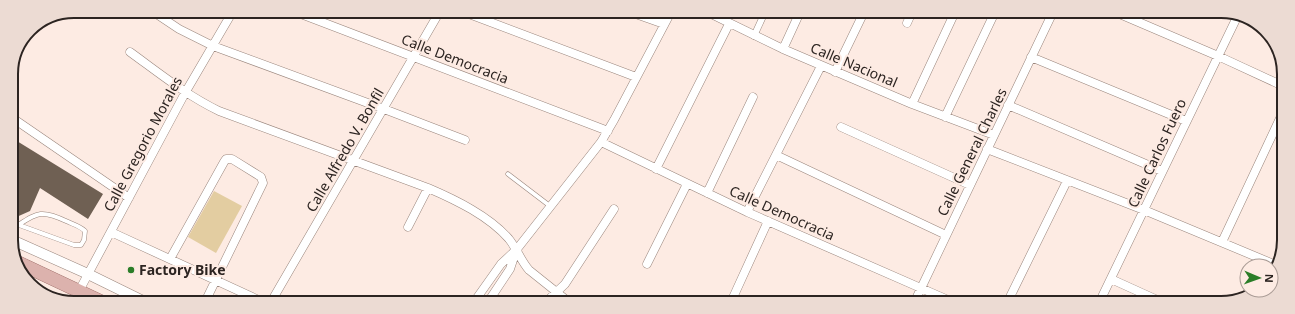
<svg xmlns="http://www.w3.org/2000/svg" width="1295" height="314" viewBox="0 0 1295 314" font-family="'Noto Sans',sans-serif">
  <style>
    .green { fill: #e3cda1 }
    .building { fill: #6f6053 }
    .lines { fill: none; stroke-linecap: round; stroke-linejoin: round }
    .service-casing { stroke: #99857c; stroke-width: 5 }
    .pedestrian-casing { stroke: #99857c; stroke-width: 7 }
    .minor-casing { stroke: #99857c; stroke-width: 9 }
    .tertiary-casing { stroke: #99857c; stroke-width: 11 }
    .primary-casing { stroke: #8f5e59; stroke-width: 14 }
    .service { stroke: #fff; stroke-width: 4 }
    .pedestrian { stroke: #fff; stroke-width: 6 }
    .minor { stroke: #fff; stroke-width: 8 }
    .tertiary { stroke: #fff; stroke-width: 10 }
    .primary { stroke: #dcb2ad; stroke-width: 13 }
    .poi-dot { fill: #2b7d28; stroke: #fdebe3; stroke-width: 1.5 }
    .labels { text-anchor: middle; stroke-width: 4; stroke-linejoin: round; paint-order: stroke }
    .street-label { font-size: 14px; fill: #2c2421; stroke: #fdebe3 }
    .poi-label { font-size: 14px; font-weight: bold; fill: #2c2421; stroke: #fdebe3; text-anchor: start }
    .rim { fill: none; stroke: #2c2421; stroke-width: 2 }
  </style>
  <rect width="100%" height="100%" fill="#fdebe3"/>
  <!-- green -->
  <path class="green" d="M214,191L242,206L216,253L188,237Z"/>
  <!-- building -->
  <path class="building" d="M12,138L103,194L88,219L40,188L30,211L12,219Z"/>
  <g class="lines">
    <!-- service casing -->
    <g class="service-casing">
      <path id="service" d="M508,174L550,206
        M12,229C36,214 39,208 66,221C72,224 80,226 85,231L84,240L81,245H74L19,225"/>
    </g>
    <!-- pedestrian casing -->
    <g class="pedestrian-casing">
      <path id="pedestrian" d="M754,36L765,12"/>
    </g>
    <!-- minor casing -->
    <g class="minor-casing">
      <path id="minor" d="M152,11L179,29L213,46L384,109L465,140
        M293,11L608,131
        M461,11L636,77
        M630,12L664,24
        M707,12L783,49L912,104L994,135
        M1115,12L1218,56L1283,86
        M907,23L912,12
        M783,49L800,12
        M130,52C159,73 186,95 219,111L428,188C456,200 489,216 509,239C517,249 521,261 529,270L569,302
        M1031,57L1186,121
        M835,72L864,12
        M912,104L955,12
        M1008,105L1162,171
        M11,117L129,198
        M945,117L995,12
        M841,127L970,185
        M601,142L747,212L955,303
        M987,149L1144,210L1276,265
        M776,155L946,235
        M656,169L729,24
        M707,193L753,97
        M747,212L821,66
        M408,227L428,188
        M111,232L263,302
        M1222,242L1283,112
        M170,259L224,162L226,159H232L261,177L263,183L205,302
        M647,264L687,184
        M1111,279L1164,303
        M79,291L185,93L233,11
        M271,302L440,11
        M474,302L501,264L517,249L601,142L614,120L671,12
        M488,302L510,269L516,251
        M546,302L565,284L614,209
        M731,302L768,221
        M914,303L1053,12
        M1007,303L1067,181
        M1099,303L1238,15"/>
    </g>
    <!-- tertiary casing -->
    <g class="tertiary-casing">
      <path id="tertiary" d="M12,240L88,274L145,302"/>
    </g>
    <!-- primary casing -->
    <g class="primary-casing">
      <path id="primary" d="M17,262L102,302"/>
    </g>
    <!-- service -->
    <use href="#service" class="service"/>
    <!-- pedestrian -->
    <use href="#pedestrian" class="pedestrian"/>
    <!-- minor -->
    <use href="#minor" class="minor"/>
    <!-- tertiary -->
    <use href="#tertiary" class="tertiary"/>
    <!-- primary -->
    <use href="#primary" class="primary"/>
  </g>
  <!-- markers -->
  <circle class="poi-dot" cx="131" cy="270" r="4"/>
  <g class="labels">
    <!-- street labels -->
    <g class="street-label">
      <text transform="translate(455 59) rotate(21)" y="5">Calle Democracia</text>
      <text transform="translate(854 65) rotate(23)" y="5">Calle Nacional</text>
      <text transform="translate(143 144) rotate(-62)" y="5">Calle Gregorio Morales</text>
      <text transform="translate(345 150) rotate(-60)" y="5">Calle Alfredo V. Bonfil</text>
      <text transform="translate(972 152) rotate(-64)" y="5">Calle General Charles</text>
      <text transform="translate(1157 153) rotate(-65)" y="5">Calle Carlos Fuero</text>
      <text transform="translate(782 213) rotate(24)" y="5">Calle Democracia</text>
    </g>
    <!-- poi labels -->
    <g class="poi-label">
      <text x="139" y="275">Factory Bike</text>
    </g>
  </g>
  <!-- crop -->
  <path d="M0 0H1295V314H0ZM74 18H1221A56 56 0 0 1 1277 74V240A56 56 0 0 1 1221 296H74A56 56 0 0 1 18 240V74A56 56 0 0 1 74 18Z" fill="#ecdbd3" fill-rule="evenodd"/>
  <path class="rim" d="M74 18H1221A56 56 0 0 1 1277 74V240A56 56 0 0 1 1221 296H74A56 56 0 0 1 18 240V74A56 56 0 0 1 74 18Z"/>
  <!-- north arrow -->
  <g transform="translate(1259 278) rotate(92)"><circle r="19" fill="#fdebe3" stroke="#a99b95"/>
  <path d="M0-3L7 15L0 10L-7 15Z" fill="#2b7d28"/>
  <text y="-6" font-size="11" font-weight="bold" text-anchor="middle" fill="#2c2421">N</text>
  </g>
</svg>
